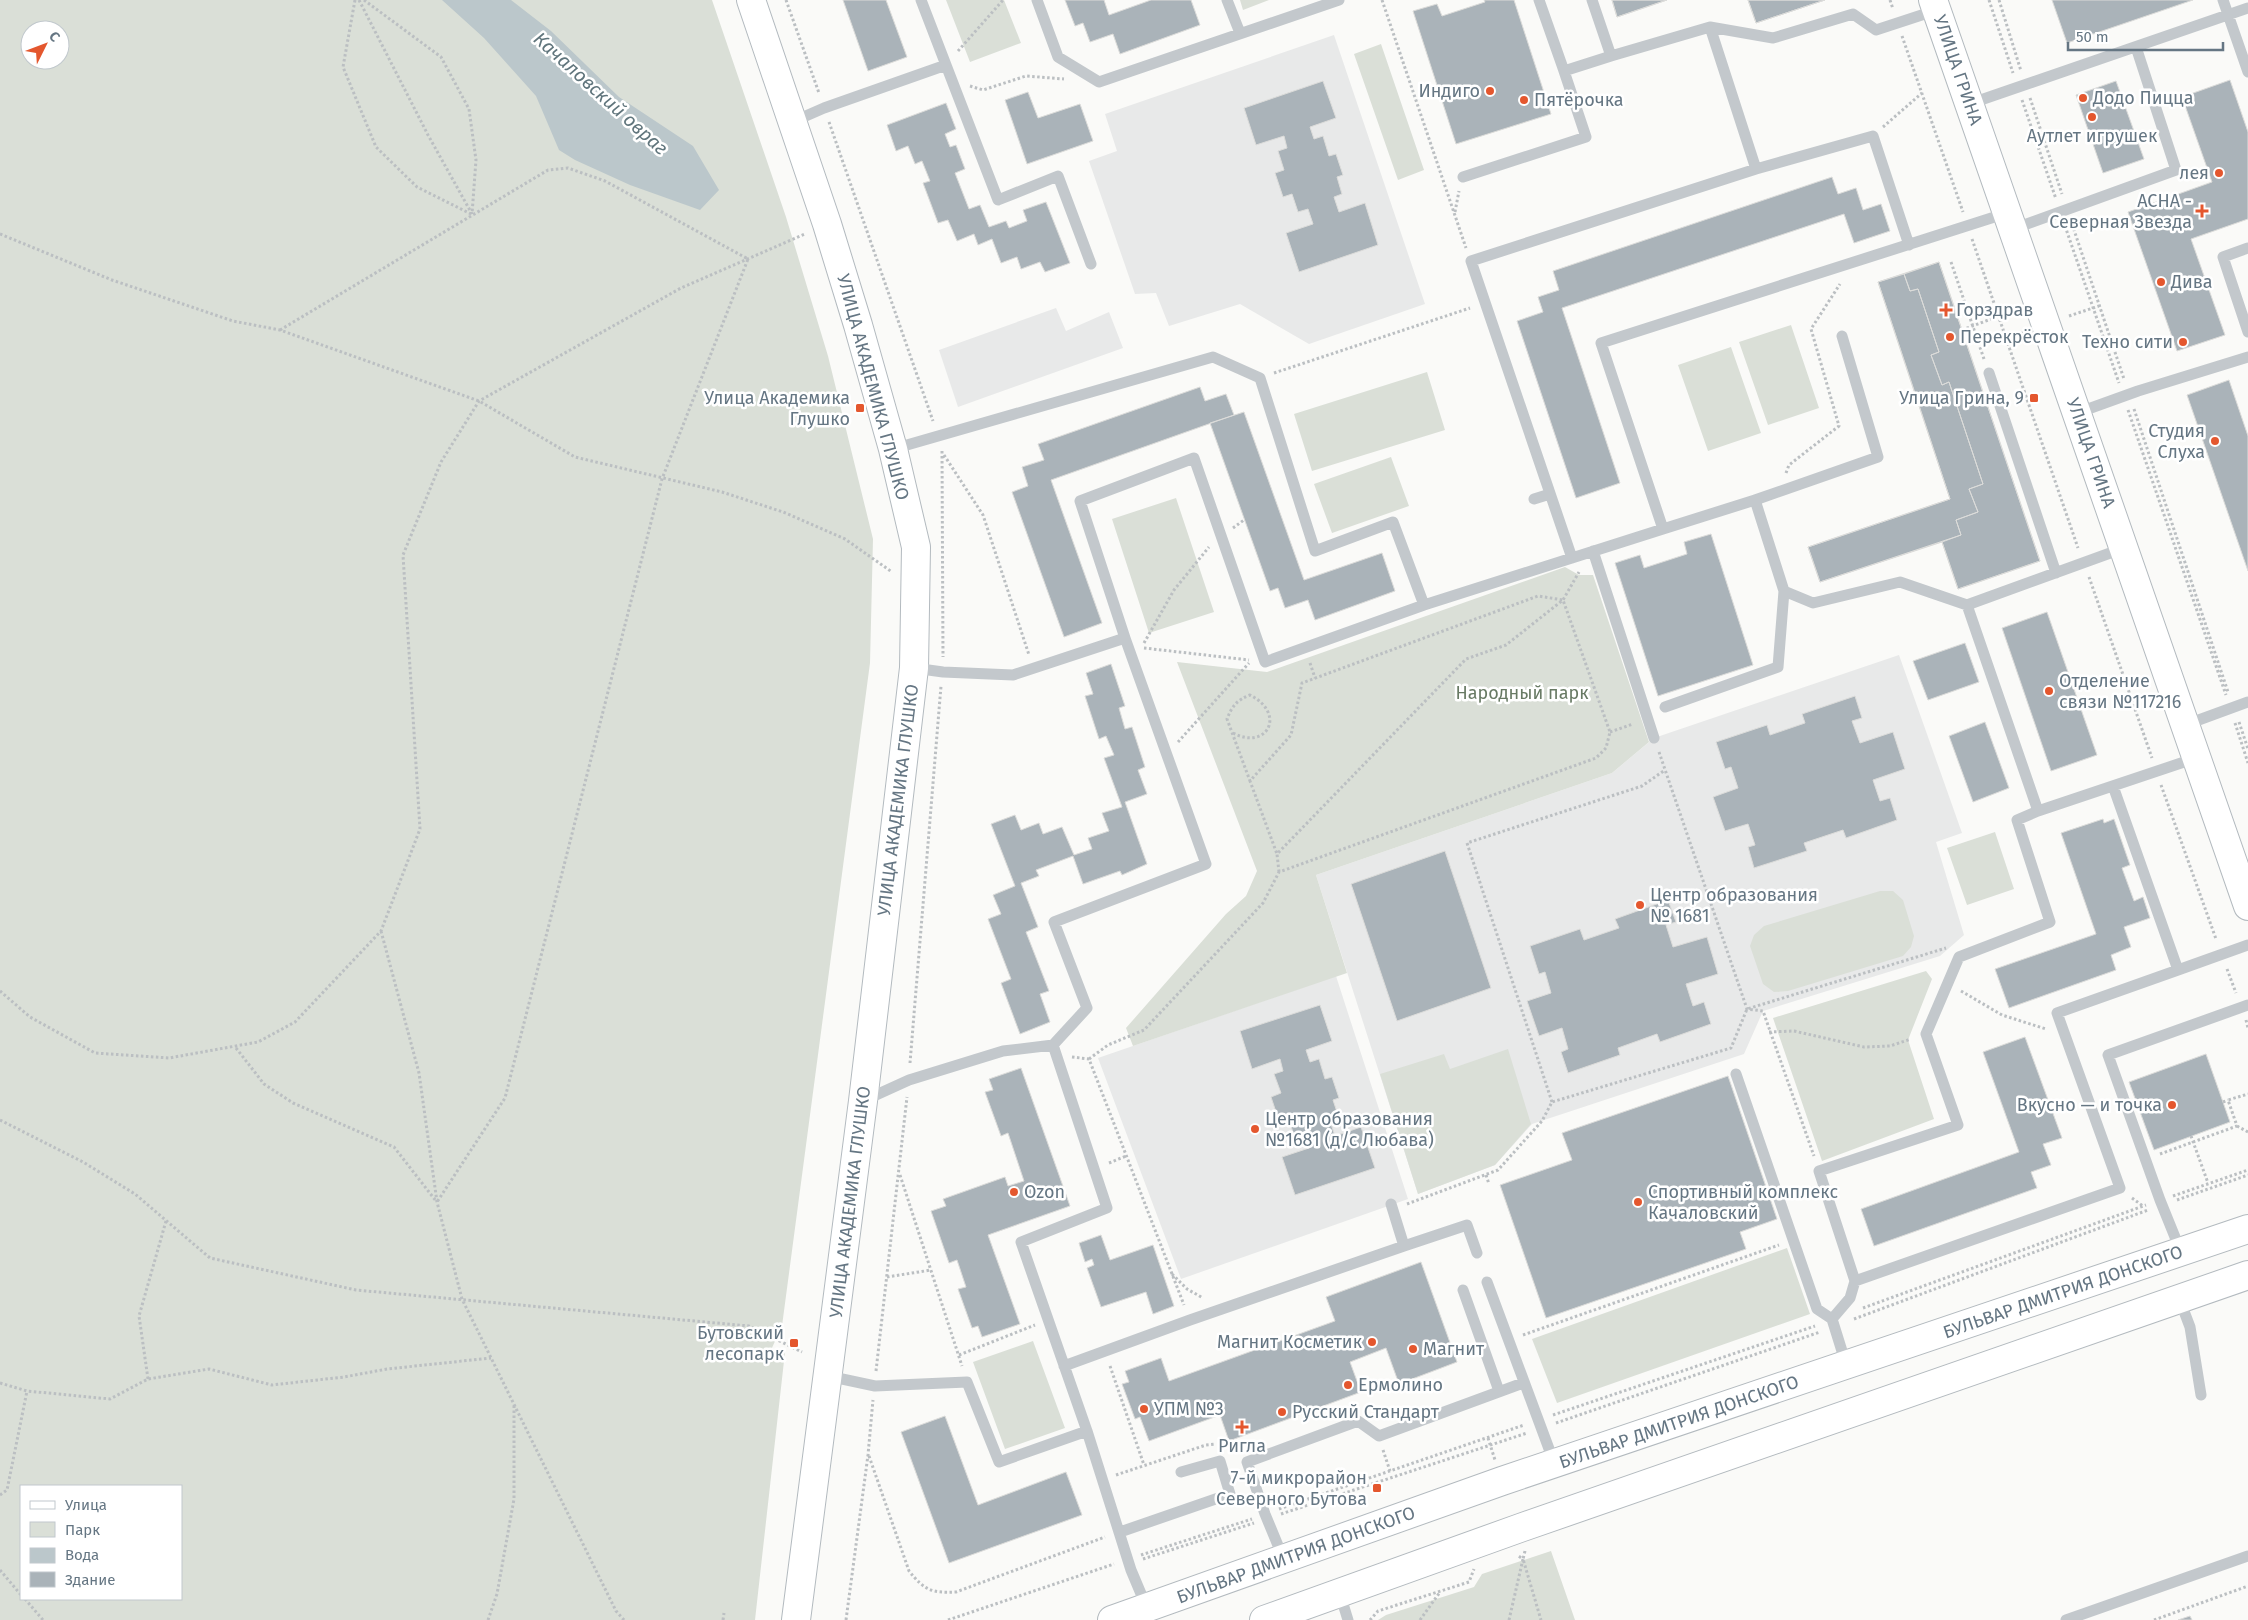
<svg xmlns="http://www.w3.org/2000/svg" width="2248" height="1620" viewBox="0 0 2248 1620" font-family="'Fira Sans',sans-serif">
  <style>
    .built { fill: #e8e9e9 }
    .green { fill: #dadfd7; fill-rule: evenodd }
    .water { fill: #bbc7cb }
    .building { fill: #aab3b9; stroke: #dcdcda }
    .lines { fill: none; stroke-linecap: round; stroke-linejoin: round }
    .secondary-casing { stroke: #b3babf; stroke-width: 30 }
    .path { stroke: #bbbfc2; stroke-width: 3; stroke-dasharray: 2.5 2.5; stroke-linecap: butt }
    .lane { stroke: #c3c8cc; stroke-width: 11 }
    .secondary { stroke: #fff; stroke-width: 28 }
    .poi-dot { fill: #e4572e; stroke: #fff; stroke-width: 2 }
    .labels { text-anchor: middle; stroke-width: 5; stroke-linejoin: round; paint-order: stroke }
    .street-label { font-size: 18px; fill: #657683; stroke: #fff }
    .poi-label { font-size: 18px; fill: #657683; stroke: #fff; text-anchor: start }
    .park-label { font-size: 18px; fill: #687a64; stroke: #fff }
    .water-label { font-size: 19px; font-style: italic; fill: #60757c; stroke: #fff }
  </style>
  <rect width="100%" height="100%" fill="#fafaf8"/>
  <!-- built -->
  <path class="built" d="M1334,35L1425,304L1309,344L1240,304L1169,326L1156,293L1135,294L1089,161L1117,151L1105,114Z
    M1056,308L1066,331L1109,312L1123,348L958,407L939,350Z
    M1899,655L1962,833L1936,842L1964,935L1940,956L1763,1011L1744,1054L1532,1124L1495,1165L1418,1194L1316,875L1612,773L1654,738Z
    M1336,976L1408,1199L1181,1279L1098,1058Z"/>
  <!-- green -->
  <path class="green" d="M0,0H712L786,217L828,356L873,539L870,663L782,1326L771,1350L785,1352L755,1620H0ZM30,30H60V60H30ZM21,1486H181V1599H21Z
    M946,0H1004L1021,43L970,62Z
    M1240,0H1269L1243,10Z
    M1381,44L1424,170L1398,180L1354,54Z
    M1791,325L1819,408L1768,425L1739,342Z
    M1731,347L1761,433L1708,451L1678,365Z
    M1427,372L1445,430L1312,471L1294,414Z
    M1391,457L1409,506L1332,533L1314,484Z
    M1176,498L1214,612L1149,633L1112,519Z
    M1565,567L1579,575H1593L1649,742L1612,773L1316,875L1347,973L1133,1046L1126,1028L1226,914L1246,896L1257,871L1177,662L1267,672Z
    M1995,832L2014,889L1967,905L1947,848Z
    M1880,891H1893L1903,900L1914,936L1911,947L1903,956L1788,991L1774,992L1763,984L1750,946L1754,935L1764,926Z
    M1926,971L1932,979L1908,1040L1934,1119L1822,1161L1773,1018Z
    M1508,1049L1531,1124L1495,1165L1418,1194L1380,1074L1444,1054L1450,1069Z
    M1787,1248L1810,1314L1557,1403L1532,1339Z
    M1033,1341L1065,1428L1005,1449L973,1362Z
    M1551,1551L1575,1620H1378L1386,1615L1474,1587L1482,1574Z"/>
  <!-- water -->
  <path class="water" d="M442,0H511L551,31L619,97L693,146L719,190L700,210L630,185L575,160L559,150L536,96L484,38Z"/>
  <!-- building -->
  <path class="building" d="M843,0H886L907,57L868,71Z
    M1065,0H1104L1109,15L1151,0H1191L1200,25L1120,54L1113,34L1090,42L1083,23L1075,26Z
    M1484,0H1514L1551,114L1456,144L1413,11L1437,4L1442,16L1485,2Z
    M1612,0H1667L1617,17Z
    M1612,0H1667L1617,17Z
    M1748,0H1825L1756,23Z
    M1748,0H1825L1756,23Z
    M2052,0H2193L2067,43Z
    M2230,80L2248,132V219L2191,239L2225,335L2177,351L2128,212L2212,182L2182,97Z
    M1323,81L1336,118L1310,127L1314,139L1323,136L1329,156L1336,154L1343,175L1337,177L1342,194L1334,197L1339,212L1365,203L1378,245L1299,272L1286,233L1313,224L1308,209L1298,212L1292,194L1283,197L1275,173L1284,170L1278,151L1287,148L1284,136L1256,145L1244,108Z
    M2116,81L2144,159L2103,173L2076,95Z
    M1028,92L1038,118L1080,104L1093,141L1027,164L1005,100Z
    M946,103L956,129L945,134L950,147L956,145L965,169L955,173L969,209L980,205L989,227L1006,221L1009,228L1027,221L1023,210L1046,202L1070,263L1045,272L1040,262L1021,269L1017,257L1001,263L992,239L978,245L974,234L957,241L948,220L938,223L923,183L930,181L922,161L915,164L908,146L896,151L887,125Z
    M1832,177L1838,194L1856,188L1863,210L1881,204L1890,231L1854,243L1844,214L1562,308L1620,483L1576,498L1517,321L1543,312L1538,297L1559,290L1553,271Z
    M1939,262L2040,561L1958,589L1942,542L1961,535L1956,520L1978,512L1969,489L1983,484L1949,382L1942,385L1931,355L1939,352L1918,289L1910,291L1904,274Z
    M1939,262L2040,561L1958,589L1942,542L1820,582L1808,547L1950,499L1878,282Z
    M1904,274L1910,291L1918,289L1939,352L1931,355L1942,385L1949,382L1983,484L1969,489L1978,512L1956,520L1961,535L1820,582L1808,547L1950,499L1878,282Z
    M2229,380L2248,436V571L2187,395Z
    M1200,387L1205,401L1226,394L1234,415L1051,480L1102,623L1064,637L1012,492L1028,486L1022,467L1044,460L1038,444Z
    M1244,412L1304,580L1382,553L1395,591L1315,620L1308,600L1285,608L1278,588L1270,591L1210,423Z
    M1711,534L1753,665L1658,696L1615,563L1640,555L1644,568L1687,554L1684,542Z
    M2047,612L2097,755L2051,771L2002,628Z
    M1965,643L1979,682L1928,700L1913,661Z
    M1111,664L1125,706L1119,708L1125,729L1132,727L1145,767L1138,770L1147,794L1125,802L1147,864L1122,875L1120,871L1083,884L1073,856L1036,870L1039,876L1021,883L1038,927L1026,932L1049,991L1040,994L1050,1022L1020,1034L1001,983L1011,979L988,919L1001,914L993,895L1015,886L991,824L1015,815L1021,830L1039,823L1043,834L1062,827L1074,855L1092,849L1088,838L1109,831L1102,813L1122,807L1104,758L1114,755L1106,736L1099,739L1085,696L1093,694L1086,673Z
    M1855,696L1862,718L1852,721L1860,743L1893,732L1905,769L1873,780L1880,801L1890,798L1897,820L1846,838L1843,830L1804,843L1807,851L1754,868L1748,847L1755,845L1748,824L1725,831L1713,797L1738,788L1731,767L1725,769L1716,742L1767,725L1770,735L1805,723L1802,714Z
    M1985,722L2009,788L1973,802L1949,736Z
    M2103,819L2104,823L2114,819L2130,865L2122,868L2134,901L2143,897L2150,918L2124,927L2131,947L2111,955L2116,970L2009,1008L1995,969L2096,934L2061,833Z
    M1445,851L1491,988L1397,1021L1351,884Z
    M1668,900L1676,922L1666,925L1673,947L1707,937L1718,974L1686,984L1693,1006L1704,1002L1711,1024L1660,1042L1657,1034L1618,1048L1620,1055L1568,1073L1561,1052L1568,1049L1562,1028L1539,1036L1527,1001L1551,993L1545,972L1539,974L1530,946L1580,929L1584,940L1619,928L1615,919Z
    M1320,1005L1332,1041L1306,1050L1310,1062L1319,1059L1325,1079L1332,1077L1339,1098L1333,1100L1339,1118L1330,1121L1335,1136L1361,1127L1375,1168L1295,1195L1282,1157L1309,1148L1304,1132L1294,1135L1288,1118L1279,1121L1271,1097L1281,1093L1274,1074L1283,1071L1280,1059L1252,1069L1240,1031Z
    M2025,1037L2062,1138L2043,1144L2051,1165L2031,1172L2037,1188L1874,1246L1861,1209L2019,1152L1983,1052Z
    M2206,1054L2230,1122L2154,1150L2129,1082Z
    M1021,1068L1070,1206L988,1235L1020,1324L982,1337L978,1326L972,1328L958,1289L966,1287L957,1260L949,1263L931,1211L946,1206L943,1199L1005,1177L1008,1186L1024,1181L1008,1133L1001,1136L985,1092L993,1090L989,1079Z
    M1728,1076L1777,1219L1740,1232L1746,1249L1546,1318L1500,1185L1572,1160L1562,1133Z
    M1101,1235L1110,1260L1153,1245L1174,1306L1153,1314L1146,1292L1101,1307L1087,1268L1094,1265L1092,1259L1085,1262L1079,1243Z
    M1421,1262L1457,1362L1399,1384L1386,1348L1350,1362L1361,1392L1229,1441L1220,1415L1149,1441L1140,1417L1135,1419L1122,1384L1129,1382L1125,1371L1161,1358L1169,1381L1335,1321L1326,1297Z
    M945,1416L978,1505L1066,1472L1082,1515L949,1563L901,1432Z
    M2190,1616L2192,1620H2178Z"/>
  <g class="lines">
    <!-- secondary casing -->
    <g class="secondary-casing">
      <path id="secondary" d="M751,0L827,224L858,325L893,449L916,547L914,668L863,1101L796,1620
        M1933,0L2248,906
        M1112,1620L1502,1481L2248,1229
        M1264,1620L1520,1528L2248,1275"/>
    </g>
    <!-- path -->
    <path class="path" d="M355,0L343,67L376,147L417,187L471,214
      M359,0L428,135L472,214
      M364,0L441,57L469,109L476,160L472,214
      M786,0L819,93
      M1382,0L1466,248
      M1890,0L1893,9
      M1989,0L2013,73
      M1999,0L2021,71
      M1902,36L1963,212
      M958,51L1003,0
      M970,86L983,90L1026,76L1064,79
      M2030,98L2062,194
      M2022,100L2056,199
      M829,122L933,421
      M1883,127L1922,93
      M1455,212L1459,191
      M2072,224L2124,379
      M2065,226L2119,383
      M0,234L112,280L233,321L280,330L479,401L575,457L722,492L783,512L845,539L892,572
      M1972,239L2078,548
      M1951,262L1984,359
      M2069,316L2099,306
      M280,330L548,170L568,168L605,181L748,259L662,479L505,1098L437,1202
      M1962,330L1999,316
      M2007,339L2025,332
      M1274,373L1470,308
      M2134,409L2228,692
      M2128,410L2226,695
      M942,451L943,657
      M944,455L983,515L1029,655
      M1786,473L1789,465L1839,426L1811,329L1840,284
      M1233,528L1244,520
      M2089,577L2152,758
      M1144,643L1174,590L1209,547
      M1144,648L1249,660
      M1310,663L1315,678
      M2239,722L2248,749
      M2235,723L2248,763
      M1610,732L1633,724
      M1233,733C1267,751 1287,714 1250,695C1237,700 1232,706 1227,719L1250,781
      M1178,742L1249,663
      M1659,752L1747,1009L1763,1011L1814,1156
      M2161,785L2216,939
      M1279,872L1277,854L1466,659L1506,645L1563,600L1579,572
      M381,931L419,1073L437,1202L462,1299L616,1611L624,1620
      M2227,969L2236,993
      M0,991L30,1017L95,1053L169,1058L258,1042L295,1022L381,931L420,829L403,555L441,462L479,401L681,288L805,234
      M1961,991L2002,1015L2046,1029
      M2246,1020L2248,1028
      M1769,1032L1794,1031L1864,1047L1890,1046L1911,1039
      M236,1048L264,1084L293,1103L394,1147L436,1201
      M1072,1057L1089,1059L1184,1305
      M1089,1059L1108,1045L1144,1030L1263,903L1279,872L1596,758L1606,748L1610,732L1563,600L1538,596L1302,683L1291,735L1250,781L1277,854
      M910,1063L941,686
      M1552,1102L1467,843L1642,786L1665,770
      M2223,1102L2228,1100
      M0,1120L83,1162L135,1194L210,1258L356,1290L749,1326L802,1352
      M2237,1126L2248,1132
      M2191,1136L2208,1183
      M2160,1154L2237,1126L2228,1100L2248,1094
      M1109,1163L1126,1156
      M900,1175L962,1366
      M1486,1175L1489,1184
      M2173,1196L2248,1170
      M2132,1198L2143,1206
      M2177,1200L2248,1175
      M1407,1204L1498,1170L1542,1121L1552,1102L1731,1048L1747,1009L1946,948
      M1172,1274L1187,1289L1203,1298
      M887,1277L931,1270
      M1863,1308L2146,1205
      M1854,1319L2148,1210
      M1523,1335L1779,1245
      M959,1355L1035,1325
      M1110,1366L1144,1465
      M876,1371L907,1097
      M148,1379L139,1316L166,1221
      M0,1383L27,1391L110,1399L148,1379L209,1369L272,1385L344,1377L387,1369L491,1358
      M1553,1415L1815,1326
      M1556,1423L1820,1332
      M1488,1438L1495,1460
      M1383,1450L1390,1471
      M869,1456L909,1571C925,1591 932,1593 956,1592L1105,1537
      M1116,1475L1206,1445L1215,1444
      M0,1495L7,1490L27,1391
      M1279,1509L1524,1425
      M1281,1514L1527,1433
      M1525,1551L1523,1559L1541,1620
      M1141,1555L1252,1519
      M1143,1559L1254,1523
      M0,1570L21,1595
      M25,1599L43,1620
      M488,1620L497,1594L514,1499V1405
      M723,1620L724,1613
      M846,1620L868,1455L873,1400
      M948,1620L1114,1564
      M1370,1620L1378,1611L1469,1582L1474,1569
      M1420,1620L1440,1592
      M1509,1620L1523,1559L1517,1555
      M2154,1620L2248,1586"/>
    <!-- lane -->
    <path class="lane" d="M1037,0L1058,57L1099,82L1339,0
      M1227,0L1240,33
      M1539,0L1564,71
      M1592,0L1611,56L1710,27L1756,169
      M2223,0L2248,72
      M1710,27L1773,38L1853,14L1876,30L1937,10
      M946,65L998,200L1058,176L1091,264
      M1969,104L2248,8
      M792,122L824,108L946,65L921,0
      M1463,177L1586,137L1564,71L1611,56
      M2013,229L2176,170L2136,47
      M2248,248L2223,257L2248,332
      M1989,373L2056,573
      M2077,413L2138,391L2248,357
      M893,449L1213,357L1260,378L1315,551L1393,522L1424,605L1265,662L1194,458L1080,501L1125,638L1013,675L943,672L914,668
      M1534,499L1550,494
      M1755,500L1878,457L1842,336
      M1663,529L1755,500L1784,591L1813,603L1900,582L1967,605L2124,548
      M1593,551L1654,738
      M1572,558L1471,261L1756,169L1873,136L1909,245
      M1424,605L1663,529L1601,343L2007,213
      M1967,605L2038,811L2196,758
      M1665,707L1778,667L1784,591
      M2185,725L2248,702
      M2113,786L2178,970L2248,945
      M1053,1045L1087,1008L1054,922L1206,864L1125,638
      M1736,1074L1817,1309L1832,1319
      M865,1100L909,1080L1003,1051L1053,1045L1107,1208L1021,1242L1087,1431
      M1404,1246L1467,1225L1477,1253
      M2181,1252L2160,1200L2108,1055L2248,1005
      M1855,1281L2120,1188L2057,1013L2178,970
      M1487,1282L1555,1465
      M1463,1290L1499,1391
      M2179,1298L2190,1327L2201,1395
      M1846,1364L1832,1319L1850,1298L1855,1281L1819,1171L1958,1125L1926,1034L1959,957L2050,922L2017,820L2038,811
      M1064,1366L1190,1320L1404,1246L1391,1204
      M828,1376L875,1386L967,1382L999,1462L1087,1431L1131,1570L1147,1608
      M1120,1532L1230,1494L1220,1461L1181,1472
      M1284,1560L1265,1514L1247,1462L1358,1421L1379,1436L1523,1383
      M1340,1594L1348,1620
      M2066,1620L2248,1556"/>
    <!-- secondary -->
    <use href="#secondary" class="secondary"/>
  </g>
  <!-- markers -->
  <g class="poi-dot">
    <circle cx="1490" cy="91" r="5"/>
    <circle cx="2083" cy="98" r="5"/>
    <circle cx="1524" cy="100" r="5"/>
    <circle cx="2092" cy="117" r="5"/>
    <circle cx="2219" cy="173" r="5"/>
    <path d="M2199.5 203.5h5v5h5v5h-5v5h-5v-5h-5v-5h5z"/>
    <circle cx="2161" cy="282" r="5"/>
    <path d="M1943.5 302.5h5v5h5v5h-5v5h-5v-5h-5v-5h5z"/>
    <circle cx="1950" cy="337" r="5"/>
    <circle cx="2183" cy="342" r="5"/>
    <rect x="2029" y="393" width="10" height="10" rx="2.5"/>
    <rect x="855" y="403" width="10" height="10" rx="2.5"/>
    <circle cx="2215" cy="441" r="5"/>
    <circle cx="2049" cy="691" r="5"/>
    <circle cx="1640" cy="905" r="5"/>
    <circle cx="2172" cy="1105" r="5"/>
    <circle cx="1255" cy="1129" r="5"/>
    <circle cx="1014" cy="1192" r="5"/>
    <circle cx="1638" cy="1202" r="5"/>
    <circle cx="1372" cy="1342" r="5"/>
    <rect x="789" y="1338" width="10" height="10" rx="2.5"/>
    <circle cx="1413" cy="1349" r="5"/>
    <circle cx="1348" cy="1385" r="5"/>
    <circle cx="1144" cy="1409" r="5"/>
    <circle cx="1282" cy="1412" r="5"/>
    <path d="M1239.5 1419.5h5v5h5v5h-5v5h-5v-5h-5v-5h5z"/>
    <rect x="1372" y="1483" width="10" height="10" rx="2.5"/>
  </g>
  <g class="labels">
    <!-- street labels -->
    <g class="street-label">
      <text transform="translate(1958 70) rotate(71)" y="6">УЛИЦА ГРИНА</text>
      <text transform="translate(873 387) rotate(75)" y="6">УЛИЦА АКАДЕМИКА ГЛУШКО</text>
      <text transform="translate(2091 453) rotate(71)" y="6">УЛИЦА ГРИНА</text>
      <text transform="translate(898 800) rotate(-83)" y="6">УЛИЦА АКАДЕМИКА ГЛУШКО</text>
      <text transform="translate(850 1202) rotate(-83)" y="6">УЛИЦА АКАДЕМИКА ГЛУШКО</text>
      <text transform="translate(2063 1292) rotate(-19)" y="6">БУЛЬВАР ДМИТРИЯ ДОНСКОГО</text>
      <text transform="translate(1679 1422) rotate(-19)" y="6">БУЛЬВАР ДМИТРИЯ ДОНСКОГО</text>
      <text transform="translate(1296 1555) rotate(-20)" y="6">БУЛЬВАР ДМИТРИЯ ДОНСКОГО</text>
    </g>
    <!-- poi labels -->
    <g class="poi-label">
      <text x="1480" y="97" text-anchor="end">Индиго</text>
      <text x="2093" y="104">Додо Пицца</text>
      <text x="1534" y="106">Пятёрочка</text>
      <text x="2092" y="142" text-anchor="middle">Аутлет игрушек</text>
      <text x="2209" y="179" text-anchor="end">лея</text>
      <text x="2192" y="207" text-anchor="end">АСНА -<tspan x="2192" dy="21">Северная Звезда</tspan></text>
      <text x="2171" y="288">Дива</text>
      <text x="1956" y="316">Горздрав</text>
      <text x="1960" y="343">Перекрёсток</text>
      <text x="2173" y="348" text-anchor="end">Техно сити</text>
      <text x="850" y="404" text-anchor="end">Улица Академика<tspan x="850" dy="21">Глушко</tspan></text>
      <text x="2024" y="404" text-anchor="end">Улица Грина, 9</text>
      <text x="2205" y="437" text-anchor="end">Студия<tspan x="2205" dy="21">Слуха</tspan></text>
      <text x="2059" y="687">Отделение<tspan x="2059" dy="21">связи №117216</tspan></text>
      <text x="1650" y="901">Центр образования<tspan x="1650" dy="21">№ 1681</tspan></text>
      <text x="2162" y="1111" text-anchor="end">Вкусно — и точка</text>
      <text x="1265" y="1125">Центр образования<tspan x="1265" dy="21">№1681 (д/с Любава)</tspan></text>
      <text x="1024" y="1198">Ozon</text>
      <text x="1648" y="1198">Спортивный комплекс<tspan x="1648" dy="21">Качаловский</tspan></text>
      <text x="784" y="1339" text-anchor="end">Бутовский<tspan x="784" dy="21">лесопарк</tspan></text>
      <text x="1362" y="1348" text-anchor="end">Магнит Косметик</text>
      <text x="1423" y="1355">Магнит</text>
      <text x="1358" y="1391">Ермолино</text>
      <text x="1154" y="1415">УПМ №3</text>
      <text x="1292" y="1418">Русский Стандарт</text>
      <text x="1242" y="1452" text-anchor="middle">Ригла</text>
      <text x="1367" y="1484" text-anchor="end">7-й микрорайон<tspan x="1367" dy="21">Северного Бутова</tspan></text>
    </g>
    <!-- park labels -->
    <g class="park-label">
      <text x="1522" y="699">Народный парк</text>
    </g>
    <!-- water labels -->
    <g class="water-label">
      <text transform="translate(601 93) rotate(42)" y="7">Качаловский овраг</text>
    </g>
  </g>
  <!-- legend -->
  <rect x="20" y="1485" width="162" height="115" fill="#ffffff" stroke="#c1c8cd"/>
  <rect x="30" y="1501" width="25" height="8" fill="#ffffff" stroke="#c1c8cd"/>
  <text x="65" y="1510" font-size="15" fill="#657683">Улица</text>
  <rect x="30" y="1522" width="25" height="15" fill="#dadfd7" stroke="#c1c8cd"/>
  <text x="65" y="1535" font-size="15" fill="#657683">Парк</text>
  <rect x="30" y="1548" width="25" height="15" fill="#bbc7cb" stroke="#c1c8cd"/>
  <text x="65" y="1560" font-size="15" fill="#657683">Вода</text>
  <rect x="30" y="1572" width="25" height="15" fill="#aab3b9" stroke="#c1c8cd"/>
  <text x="65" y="1585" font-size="15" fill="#657683">Здание</text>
  <!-- north arrow -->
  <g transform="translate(45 45) rotate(48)"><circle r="24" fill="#ffffff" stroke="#c1c8cd"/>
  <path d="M0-4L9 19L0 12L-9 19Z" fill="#e4572e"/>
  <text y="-8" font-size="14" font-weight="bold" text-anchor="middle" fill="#657683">С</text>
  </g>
  <!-- scale -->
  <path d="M2068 42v8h155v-8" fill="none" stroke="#657683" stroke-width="2.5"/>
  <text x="2076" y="42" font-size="15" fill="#657683" stroke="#ffffff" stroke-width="4" paint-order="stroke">50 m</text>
</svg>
